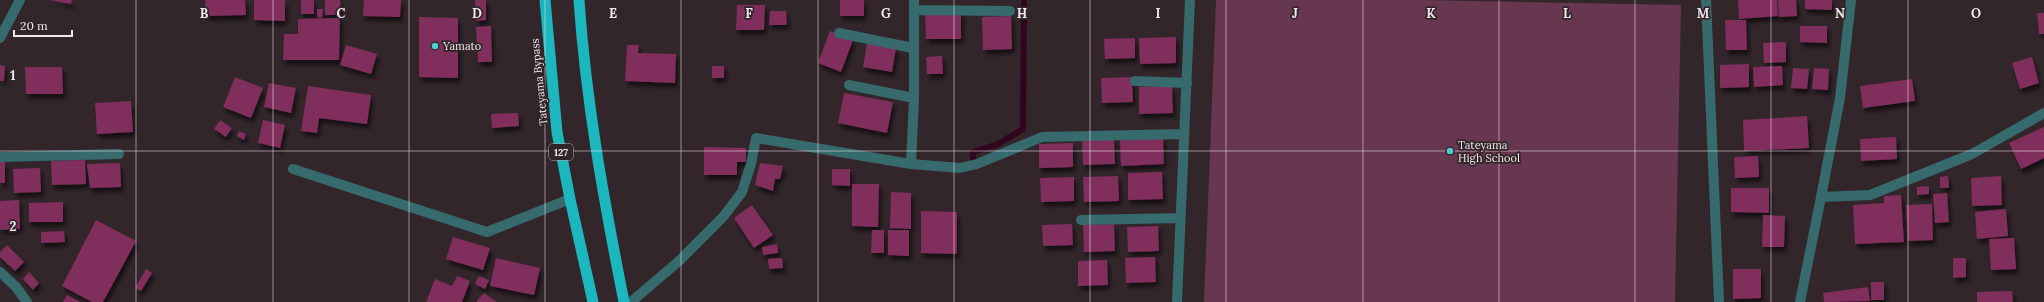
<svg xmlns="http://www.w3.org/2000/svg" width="2044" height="302" viewBox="0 0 2044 302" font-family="Lora,serif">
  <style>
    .green { fill: #67364f }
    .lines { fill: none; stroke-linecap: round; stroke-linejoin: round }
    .stream { stroke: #30061e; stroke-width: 6 }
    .building { fill: #802e5c; filter: url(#shadow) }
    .minor { stroke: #366a6d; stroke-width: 10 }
    .tertiary { stroke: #366a6d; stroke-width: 10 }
    .trunk { stroke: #1cb6be; stroke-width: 11 }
    .grid { fill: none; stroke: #f1e8ec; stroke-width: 1; stroke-opacity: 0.55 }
    .poi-dot { fill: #51ccd3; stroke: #32262b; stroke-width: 1.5 }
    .labels { text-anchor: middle; stroke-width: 3.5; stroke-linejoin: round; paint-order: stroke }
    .shield { fill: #32262b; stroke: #b8aeb2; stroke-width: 1 }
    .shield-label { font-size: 10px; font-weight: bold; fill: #f1e8ec }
    .poi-label { font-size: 11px; fill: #f1e8ec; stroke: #32262b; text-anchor: start }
    .street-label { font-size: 11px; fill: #f1e8ec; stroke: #32262b }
    .grid-label { font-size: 13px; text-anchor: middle; font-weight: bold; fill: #f1e8ec; stroke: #32262b; stroke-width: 3.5; stroke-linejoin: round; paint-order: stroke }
  </style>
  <defs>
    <filter id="shadow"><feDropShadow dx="2.5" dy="4.5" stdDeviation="2" flood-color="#0009"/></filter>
  </defs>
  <rect width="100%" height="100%" fill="#32262b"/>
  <!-- green -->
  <path class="green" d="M1216,0H1419L1681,5L1675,302H1204Z"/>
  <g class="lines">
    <!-- stream -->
    <path class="stream" d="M973,158V152L998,144L1023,129L1024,0"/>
  </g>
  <!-- building -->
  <path class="building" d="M49,0H72L71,4Z
    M205,0H245L246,15L206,16Z
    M254,0H285V21L254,20Z
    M301,0H314V14H301Z
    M325,0H340L341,15H325Z
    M364,0H401L400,17L363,16Z
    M475,0H486V20L476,21Z
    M840,0H864V16H840Z
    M1738,0H1777L1778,16L1739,19Z
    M1778,0H1796L1797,16L1779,17Z
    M1805,0H1832V10L1805,9Z
    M737,5H765L764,30H736Z
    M317,9H323L322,18L317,17Z
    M770,11H786L787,25H769Z
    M961,11V39H926L925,12Z
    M2037,13H2044V34H2039Z
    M1011,16L1012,49L983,50L982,17Z
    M419,17L458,18V78L419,77Z
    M340,18L339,60H283L284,34H298V19Z
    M1725,20H1746L1747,50H1726Z
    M491,26L492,62H478L476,27Z
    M1800,26H1827V43L1800,42Z
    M830,31L853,40L841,72L818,63Z
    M1176,37V63L1140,64L1139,38Z
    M1135,38V58L1105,59L1104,39Z
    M1786,42V62L1764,63L1763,43Z
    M867,43L896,48L892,72L863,67Z
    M346,45L377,54L371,74L340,65Z
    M627,45H639L638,53L676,54L675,83L625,81Z
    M942,56L943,74H927L926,57Z
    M2032,57L2039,83L2020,89L2012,63Z
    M1749,64V87L1720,88V65Z
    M0,65L5,66L4,81H0Z
    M712,66H724V78H712Z
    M1782,66L1783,85L1754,87L1753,67Z
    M25,67H62L63,94H26Z
    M1793,68L1809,69L1807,89L1791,88Z
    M1814,68L1829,69L1828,90L1812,89Z
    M235,77L263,88L251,118L223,107Z
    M1132,77L1133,102L1102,103L1101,78Z
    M1912,79L1915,101L1863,108L1860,86Z
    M269,83L296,88L291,113L264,107Z
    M308,86L371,95L367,124L319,118L317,133L301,131Z
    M1172,86L1173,113L1139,114V87Z
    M844,93L893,102L887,133L838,123Z
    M131,101L133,132L97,134L95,103Z
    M518,113L519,126L492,128L491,114Z
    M1807,116L1809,148L1744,151L1743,120Z
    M220,120L232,128L226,137L214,129Z
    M263,120L285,125L280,148L258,143Z
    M2044,127V158L2021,169L2009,143Z
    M239,131L246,134L244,140L237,136Z
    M1114,137L1115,164L1083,165L1082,138Z
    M1163,137L1164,164L1121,166L1120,139Z
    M1896,137L1897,159L1861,161L1860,139Z
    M1073,143V167L1039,168V144Z
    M704,147L746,148V162H737V175H704Z
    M1758,156L1759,177L1735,178L1734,157Z
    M85,160L86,184L52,185L51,161Z
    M0,162H5V183H0Z
    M120,163L121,187L90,188L87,164Z
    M760,163L783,166L780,179H775L773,191L755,185Z
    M40,168L41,192L14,193L13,169Z
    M832,169H850V186L832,185Z
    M1162,172L1163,199L1128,200V173Z
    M1118,176L1119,201L1084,202L1083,177Z
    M1948,176L1949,188H1940V177Z
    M2001,176L2002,205L1972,206L1971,178Z
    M1074,177V201L1041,202L1040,178Z
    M852,184H879L878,227L852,226Z
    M1929,186V194L1917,195V187Z
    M1731,188H1769V213L1731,212Z
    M891,192L911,193V229L890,228Z
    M1947,193L1949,222L1935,223L1933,194Z
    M1901,195L1904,242L1855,244L1853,205L1884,203V196Z
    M19,200L20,229L0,230V201Z
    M63,202V222H29V203Z
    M1932,204L1933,240L1908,241L1906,205Z
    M752,205L773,235L754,248L734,218Z
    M2006,209L2008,236L1977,239L1975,212Z
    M921,211L957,212V254L921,253Z
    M1763,215L1785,216L1784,247H1762Z
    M96,220L136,241L103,302H92L62,286Z
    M1072,224L1073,245L1043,246L1042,225Z
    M1114,224L1115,251L1084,252L1083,225Z
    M1158,226L1159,251L1128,252L1127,227Z
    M872,230H884V253H871Z
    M888,230H909V256L888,255Z
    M64,231L65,242L41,243V232Z
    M453,237L490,248L483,270L446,259Z
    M2014,238L2016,269L1991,270L1989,239Z
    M777,244L778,253L763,255L762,247Z
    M7,245L24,262L15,271L0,257V252Z
    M1155,257L1156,282L1126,283L1125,258Z
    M496,258L540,268L534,295L490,286Z
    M782,258L783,268L769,269L768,259Z
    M1953,258H1966V277L1953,278Z
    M1107,260L1108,285L1078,286V261Z
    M146,269L152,273L141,291L135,288Z
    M1733,269H1761V298L1733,299Z
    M29,272L39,283L33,290L23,279Z
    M457,276L470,281L462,302H426L435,279L452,286Z
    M479,276L489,280L485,289L475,284Z
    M1871,282H1884V300H1871Z
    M1868,287L1870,301L1824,302L1823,293Z
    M2012,291L2013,302H1977V292Z
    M484,293L497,302H476Z
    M67,295L80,302H63Z"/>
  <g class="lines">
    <!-- minor -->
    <path class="minor" d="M1706,0L1719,302
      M1851,0L1840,98L1821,197L1870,195L1972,154L2044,113
      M914,10L1010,11
      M839,33L913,48
      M0,38L20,0
      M1135,81L1187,83
      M849,85L914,98
      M0,157L119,154
      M911,164L914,98V0
      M293,169L487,232L570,199
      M1081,220L1180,218
      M0,272L16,287L27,302
      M631,302L679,261L723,217L742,192L751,164L756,138L911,164L960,168L977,164L1042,137L1183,134
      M1177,302L1190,0"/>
    <!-- tertiary -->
    <path class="tertiary" d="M1800,302L1821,197"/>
    <!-- trunk -->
    <path class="trunk" d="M545,0L557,132L570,199L593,302
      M579,0C586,103 604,201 624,302"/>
  </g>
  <!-- grid -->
  <path class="grid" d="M136,0V302M273,0V302M409,0V302M545,0V302M681,0V302M818,0V302M954,0V302M1090,0V302M1226,0V302M1363,0V302M1499,0V302M1635,0V302M1771,0V302M1908,0V302M0,151H2044"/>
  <!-- markers -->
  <g class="poi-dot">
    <circle cx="435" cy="46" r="4"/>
    <circle cx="1450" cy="151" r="4"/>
  </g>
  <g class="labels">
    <!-- shield labels -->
    <rect class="shield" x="549" y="144" width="24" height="16" rx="3"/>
    <g class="shield-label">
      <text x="561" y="156">127</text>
    </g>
    <!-- poi labels -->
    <g class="poi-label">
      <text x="443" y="50">Yamato</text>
      <text x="1458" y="149">Tateyama<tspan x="1458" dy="13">High School</tspan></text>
    </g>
    <!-- street labels -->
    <g class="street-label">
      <text transform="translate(539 82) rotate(-96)" y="4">Tateyama Bypass</text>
    </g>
  </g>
  <g class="grid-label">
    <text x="204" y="18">B</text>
    <text x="341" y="18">C</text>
    <text x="477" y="18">D</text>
    <text x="613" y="18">E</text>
    <text x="749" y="18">F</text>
    <text x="886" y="18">G</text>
    <text x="1022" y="18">H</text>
    <text x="1158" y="18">I</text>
    <text x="1295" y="18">J</text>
    <text x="1431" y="18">K</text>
    <text x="1567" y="18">L</text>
    <text x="1703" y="18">M</text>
    <text x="1840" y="18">N</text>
    <text x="1976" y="18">O</text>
    <text x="13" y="80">1</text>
    <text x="13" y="231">2</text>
  </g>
  <!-- scale -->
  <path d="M14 30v6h58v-6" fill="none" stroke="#f1e8ec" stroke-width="2"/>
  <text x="20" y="30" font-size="12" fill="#f1e8ec" stroke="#32262b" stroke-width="3" paint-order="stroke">20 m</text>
</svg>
